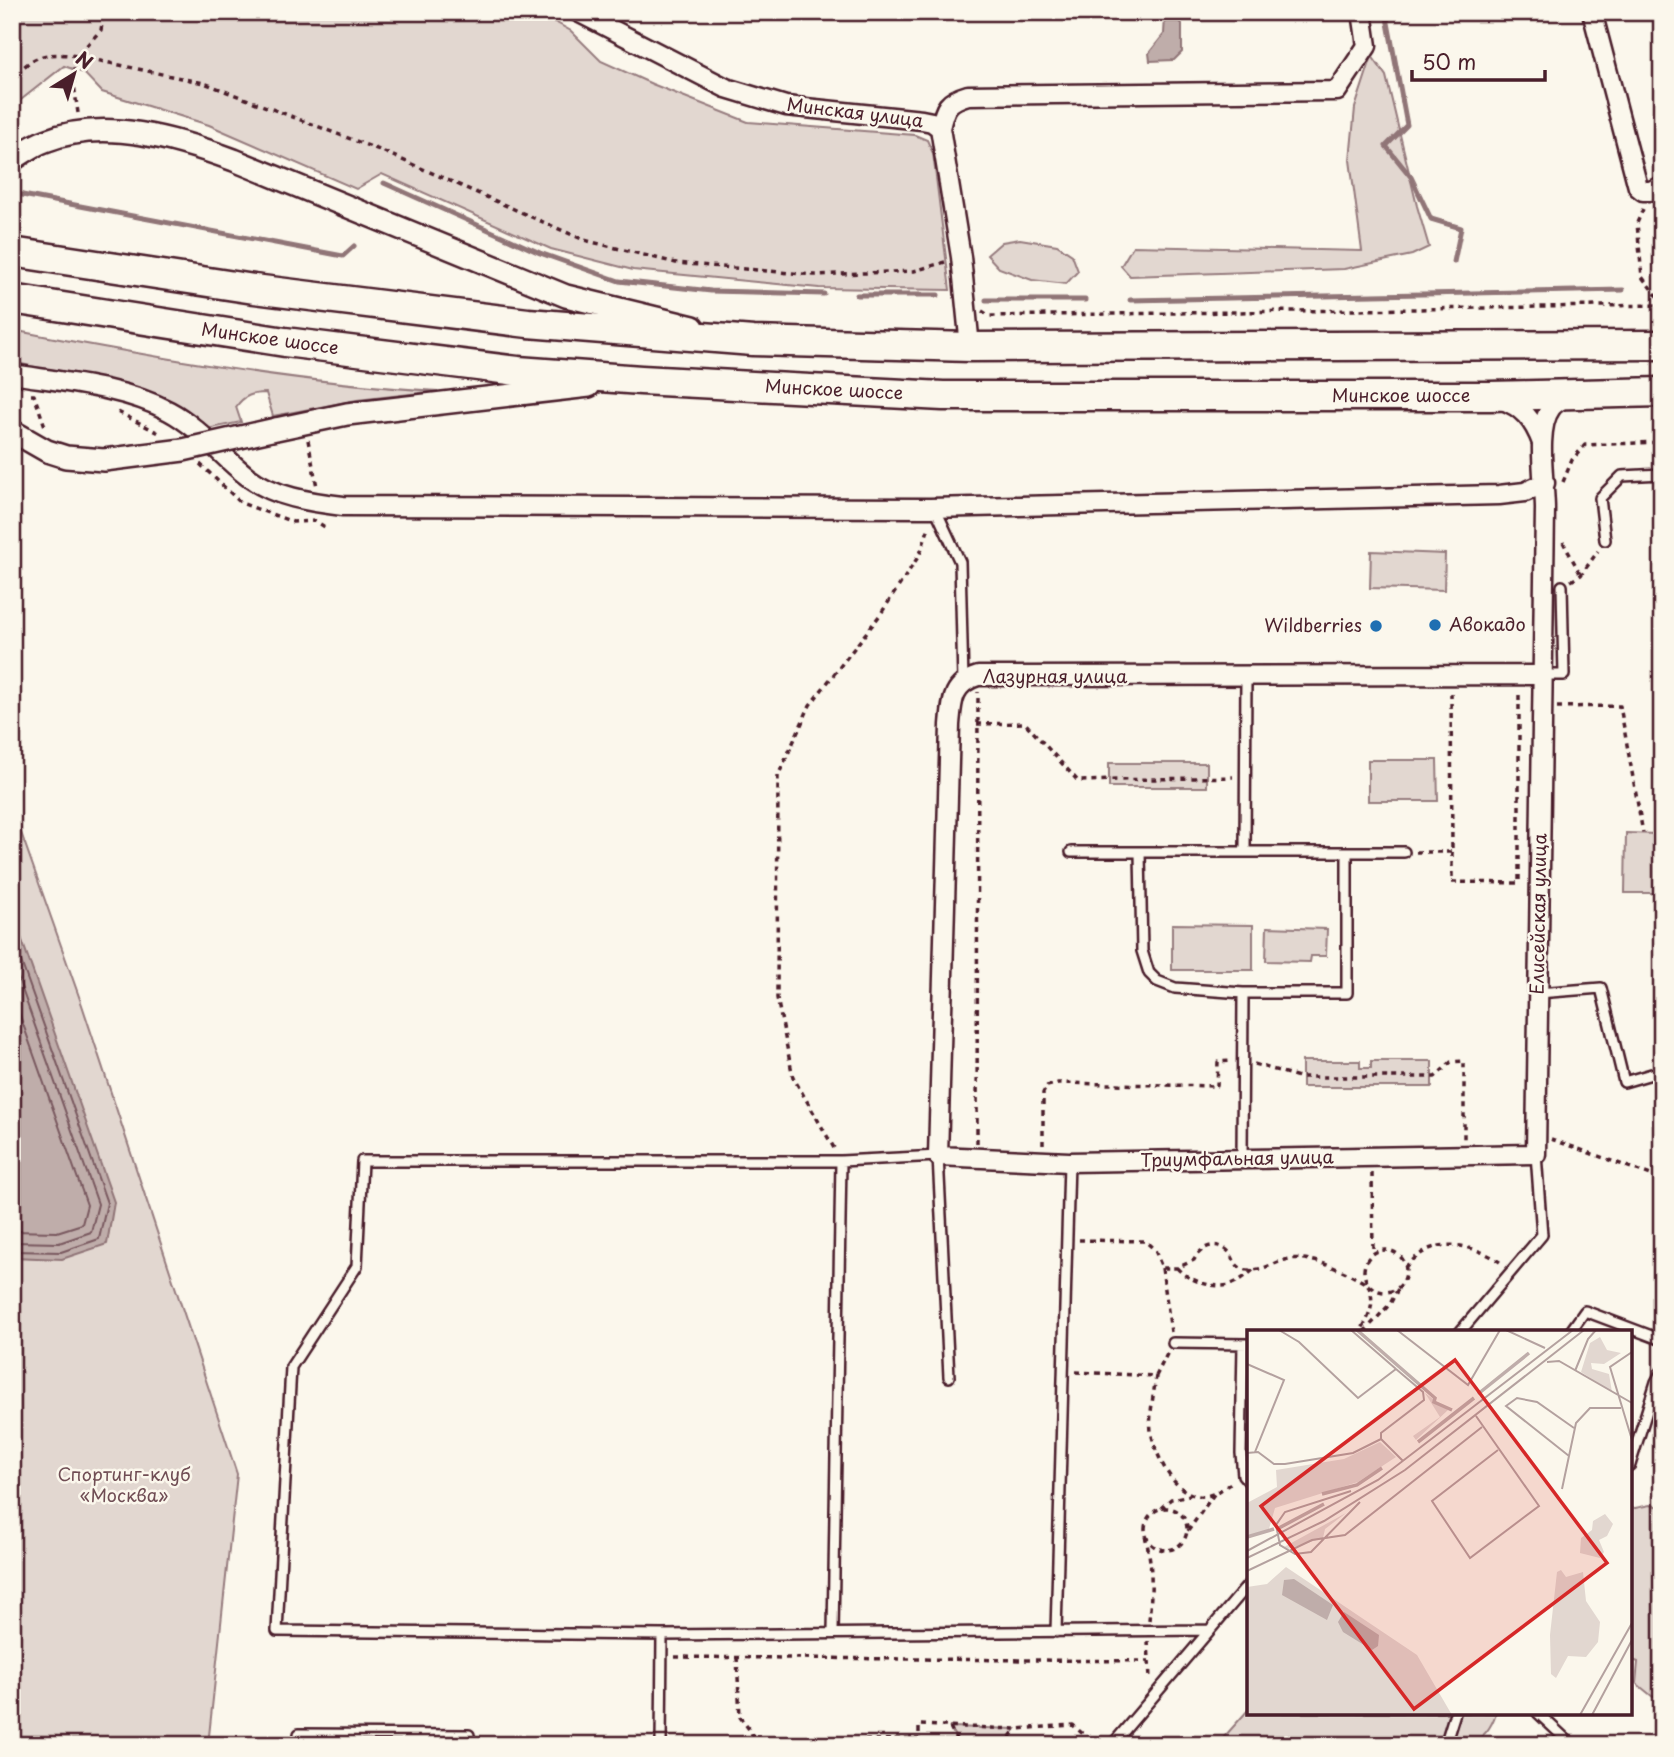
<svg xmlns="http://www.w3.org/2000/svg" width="1674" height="1757" viewBox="0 0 1674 1757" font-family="'Playpen Sans',sans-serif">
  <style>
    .green { fill: #e2d7d0; stroke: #967b7e; stroke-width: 2 }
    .water { fill: #bfadaa; stroke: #907477; stroke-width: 2 }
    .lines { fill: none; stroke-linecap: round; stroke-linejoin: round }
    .shore { stroke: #79585e; stroke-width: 2 }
    .stream { stroke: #907477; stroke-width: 5 }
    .service-casing { stroke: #4a1f2b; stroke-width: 14 }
    .minor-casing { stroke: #4a1f2b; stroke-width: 23 }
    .tertiary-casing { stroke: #4a1f2b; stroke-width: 26 }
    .trunk-casing { stroke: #4a1f2b; stroke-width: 33 }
    .path { stroke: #4a1f2b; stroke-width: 3.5; stroke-dasharray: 5 5; stroke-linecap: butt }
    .service { stroke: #fbf7ec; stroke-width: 9 }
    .minor { stroke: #fbf7ec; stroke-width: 18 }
    .tertiary { stroke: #fbf7ec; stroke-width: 21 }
    .trunk { stroke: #fbf7ec; stroke-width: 28 }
    .tertiary-bridge-casing { stroke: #4a1f2b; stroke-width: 26; stroke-linecap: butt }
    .tertiary-bridge { stroke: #fbf7ec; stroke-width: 21 }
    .poi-dot { fill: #1f6fb2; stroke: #fbf7ec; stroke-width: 2.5 }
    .labels { text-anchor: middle; stroke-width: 5; stroke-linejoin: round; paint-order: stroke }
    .street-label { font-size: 18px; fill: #4a1f2b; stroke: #fbf7ec }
    .poi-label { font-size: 18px; fill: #4a1f2b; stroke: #fbf7ec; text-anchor: start }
    .park-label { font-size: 18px; fill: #704d54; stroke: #fbf7ec }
    .inset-river { fill: none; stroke: #bfadaa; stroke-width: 3.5 }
    .inset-road { fill: none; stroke: #b4a19f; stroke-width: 2 }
    .view { fill: #d62828; fill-opacity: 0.15; stroke: #d62828; stroke-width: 3.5 }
    .inset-edge { fill: none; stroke: #4a1f2b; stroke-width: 3.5 }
  </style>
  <rect width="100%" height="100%" fill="#fbf7ec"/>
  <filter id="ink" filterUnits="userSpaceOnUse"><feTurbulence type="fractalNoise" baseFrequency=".0143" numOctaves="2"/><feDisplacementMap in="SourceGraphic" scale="14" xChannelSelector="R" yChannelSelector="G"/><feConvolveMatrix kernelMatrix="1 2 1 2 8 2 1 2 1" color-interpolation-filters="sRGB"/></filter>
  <g filter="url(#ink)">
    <!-- green -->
    <path class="green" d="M12,12H537L571,31L601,61L652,84L748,122L915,135L927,140L933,153L950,290L819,288L633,270L551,249L382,174L356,189L209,125L102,92L84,73L64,66L12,107Z
      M1372,56L1386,76L1417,206L1429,247L1412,255L1344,269L1130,276L1121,266L1133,246L1362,251L1350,160L1355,108Z
      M1020,239L1057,245L1072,255L1078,271L1066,284L1032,280L999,268L987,255L1002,242Z
      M12,330C153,357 295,383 438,391L357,400L273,416L266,393C253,393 244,395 236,407L241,422L207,429C189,411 172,399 147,391L12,362Z
      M1371,551L1445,554L1444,590L1370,588Z
      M1368,760H1437L1438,801H1368Z
      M1109,763H1207V787H1109Z
      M12,807L82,1005L237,1474L208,1745H12Z
      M1626,833L1657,834L1656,893H1625Z
      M1172,924L1253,925V970H1172Z
      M1267,927L1327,929L1326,956H1311L1310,962L1266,961Z
      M1302,1061H1360V1068H1371V1061H1432V1087H1302Z
      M1650,1505L1662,1507V1694L1653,1697L1636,1683L1638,1662L1630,1659V1509Z
      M1249,1709V1713H1496C1491,1729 1483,1738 1468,1745H1217Z
      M950,1727L1016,1729L1004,1745H959Z"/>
    <!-- water -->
    <path class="water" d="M1174,12L1182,24V52L1174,60L1150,61L1149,53L1164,34L1165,17L1168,13Z
      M12,929H18L114,1202L107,1244L62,1259L12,1257Z"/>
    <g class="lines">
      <!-- shore -->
      <path class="shore" d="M12,936L107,1203L99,1239L61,1252L12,1251
        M12,961L98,1204L91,1232L59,1243L12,1242
        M12,993L87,1205L82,1224L57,1232L12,1231"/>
      <!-- stream -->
      <path class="stream" d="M1386,12L1407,125L1386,146L1411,177L1431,219L1461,228L1454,262
        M384,183L540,253L619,281L711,291L824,294
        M12,193L343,256L354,246
        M857,295H938
        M986,300H1085
        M1130,300L1623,290"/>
      <!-- service casing -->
      <g class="service-casing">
        <path id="service" d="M935,508L960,562L963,682
          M1605,540L1600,498L1622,476L1662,474
          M1541,675H1564L1562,586
          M1071,852H1404
          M1245,852L1246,676
          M1140,853L1142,951L1149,973L1157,981L1175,988L1243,993H1347V852
          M1538,993L1601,988L1624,1082L1662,1071
          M1242,1159L1243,993
          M1460,1332L1542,1235L1536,1154
          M1570,1332L1585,1311L1662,1340
          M1173,1343L1248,1344
          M1243,1344L1241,1453L1243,1475L1249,1482
          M949,1377L938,1156L841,1161H362L357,1266L291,1367L277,1631L662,1635L1209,1630
          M1630,1465L1656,1382L1662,1371
          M833,1632L841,1161
          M1056,1632L1069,1162
          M1538,1713L1572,1745
          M299,1745V1734L469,1735V1745
          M661,1745L662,1635
          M1112,1745L1249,1584
          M1445,1745L1455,1713"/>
      </g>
      <!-- minor casing -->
      <g class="minor-casing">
        <path id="minor" d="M578,12L726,88L786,106L922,120L932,122L940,128
          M1592,12L1638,187L1643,191H1650L1662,186
          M970,347L961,257L940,128C945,107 947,101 968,95L1337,91L1367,46L1362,12
          M12,374C62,382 124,387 169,411C199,427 220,455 247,476C274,497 310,502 343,506L930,508L1499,495L1525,492L1545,483
          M1500,399C1523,407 1534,421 1542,443
          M1541,675L978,676C952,684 952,701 950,725L938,1156L1069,1162L1536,1154L1545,509C1545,482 1535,429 1551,408C1555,402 1563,399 1570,395"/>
      </g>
      <!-- tertiary casing -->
      <g class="tertiary-casing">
        <path id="tertiary" d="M12,160C23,153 33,145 45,141C105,117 177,139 234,160L566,296L693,327
          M276,429L347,414L589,386"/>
      </g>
      <!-- trunk casing -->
      <g class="trunk-casing">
        <path id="trunk" d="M12,252L254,289L528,323L753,341L970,347L1662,345
          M12,299L285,342L518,371L641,380L943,396H1490L1662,392"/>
      </g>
      <!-- path -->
      <path class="path" d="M12,82C30,54 46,52 77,56L101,30L104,12
        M78,113L73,78L77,56L204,83L382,151L584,240L676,263L814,275L914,271L945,262
        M1643,209L1637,223L1642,277L1657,296H1662
        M982,311L990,316L1662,305
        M31,395H34L46,429
        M118,412L161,434
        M308,440L317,487
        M200,464L241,503L293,522L315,521L325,527
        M1563,482L1572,460L1585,445L1662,442
        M1563,542L1581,575
        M1571,581L1581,575L1598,551
        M1557,707L1620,706L1643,833
        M977,724L1025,723L1078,781L1233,777
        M1416,852H1452L1451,692
        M1452,852V882L1519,883V691
        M1254,1064L1299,1077H1435L1451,1062L1464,1061V1140
        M1551,1139L1662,1179
        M977,1143L978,692
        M1043,1145V1093L1047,1086L1058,1083L1217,1086L1218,1062L1232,1061
        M834,1148L793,1077L777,998L778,776L810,705L880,615L920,554L929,527
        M1372,1173L1373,1252
        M1079,1240L1145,1241L1155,1250L1162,1268H1177L1194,1260C1201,1246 1217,1240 1229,1252C1234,1258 1234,1266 1243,1269C1259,1274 1275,1261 1290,1259C1311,1255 1350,1273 1368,1285C1376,1302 1370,1316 1360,1332
        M1364 1271a21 21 0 1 1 42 0a21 21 0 1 1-42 0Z
        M1405,1267C1413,1260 1422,1251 1432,1248C1454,1240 1484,1250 1501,1263
        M1162,1268L1171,1332
        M1177,1268C1187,1280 1213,1289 1229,1285C1238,1282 1246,1276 1253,1270
        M1364,1332L1390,1304L1399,1287
        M1076,1372L1156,1376L1168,1352
        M1156,1376C1154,1393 1149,1414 1151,1431C1155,1455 1175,1499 1205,1496C1216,1495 1226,1486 1234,1481
        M1145 1529a21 21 0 1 1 42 0a21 21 0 1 1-42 0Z
        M1161,1508L1171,1499L1190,1495
        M1188,1531L1214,1494
        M1145,1536C1153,1564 1152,1591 1149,1620
        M1148,1641L1150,1679
        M675,1657L1149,1661
        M737,1657L740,1717L751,1732L755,1745
        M950,1727L959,1745
        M755,1743L919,1739V1725L1016,1729L1073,1725L1095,1745
        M1004,1745L1015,1730"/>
      <!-- service -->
      <use href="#service" class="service"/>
      <!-- minor -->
      <use href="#minor" class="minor"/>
      <!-- tertiary -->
      <use href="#tertiary" class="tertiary"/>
      <!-- trunk -->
      <use href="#trunk" class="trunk"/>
      <!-- tertiary-bridge casing -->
      <g class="tertiary-bridge-casing">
        <path id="tertiary-bridge" d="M12,431L47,451L66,457L104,460L183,450L276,429"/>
      </g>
      <!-- tertiary-bridge -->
      <use href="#tertiary-bridge" class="tertiary-bridge"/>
    </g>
  </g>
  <!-- markers -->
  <g class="poi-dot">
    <circle cx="1435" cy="625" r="7"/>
    <circle cx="1376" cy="626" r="7"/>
  </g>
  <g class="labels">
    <!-- street labels -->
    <g class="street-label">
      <text transform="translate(855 113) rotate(7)" y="6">Минская улица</text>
      <text transform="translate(270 339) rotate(8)" y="6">Минское шоссе</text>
      <text transform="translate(834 390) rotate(3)" y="6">Минское шоссе</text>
      <text x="1401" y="402">Минское шоссе</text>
      <text x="1055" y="683">Лазурная улица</text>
      <text transform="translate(1539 914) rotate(-89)" y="6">Елисейская улица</text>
      <text transform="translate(1237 1159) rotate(-1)" y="6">Триумфальная улица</text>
    </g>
    <!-- poi labels -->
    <g class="poi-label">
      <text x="1449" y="631">Авокадо</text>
      <text x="1362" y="632" text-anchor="end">Wildberries</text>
    </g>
    <!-- park labels -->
    <g class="park-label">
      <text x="124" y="1481">Спортинг-клуб<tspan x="124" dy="21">«Москва»</tspan></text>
    </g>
  </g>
  <!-- overview -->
  <g transform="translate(1247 1330)">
    <rect width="385" height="385" fill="#fbf7ec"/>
    <path d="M353,7L360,20L374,23L357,34L344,33L345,39L362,44L365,62L334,42L343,13ZM178,63L201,80L169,110L166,106L193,87ZM133,112L149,127L111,152L28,178L22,199L0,209V173L30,157L29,140L97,129ZM99,183L78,199L76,208L41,219L37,217ZM358,184L366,194L360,206L352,210L357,222L353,228L333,223L334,208L345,200L346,191ZM39,237L170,325L205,385H0V257L20,254ZM314,240L319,247L336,242L339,271L353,292L351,312L339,327L321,326L309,348L304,344L303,305L310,242Z" fill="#e2d7d0"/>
    <path d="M47,249L86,275L80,290L35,265L37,250ZM97,282L132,305L131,316L125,320L96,302L91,292Z" fill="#bfadaa"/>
    <path class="inset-river" d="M110,0L188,68L187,72L205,80M231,64L282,23M171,112L227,68M75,164L110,155L135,138M32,198L77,174M0,207L27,199"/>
    <path class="inset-road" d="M32,0L52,12L111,68L149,39L176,62L177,70L134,103V109M104,0L149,39M150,0L221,55L253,0M259,0L298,18M385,22L363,37L385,110M300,32L312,31L385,73M0,34L37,50L8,122M328,41L341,9L349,0M229,86L292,176L223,228L185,171L251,120M134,109L156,131M0,123L11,122L27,134H38L106,123L134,109M322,126L259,76L270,68L290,72L327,98M315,159L329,93L343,78H374M104,161L38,182L29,195L33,215L48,224L64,222L113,172M0,221L131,150L326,0M0,228L77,191L158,140L337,0M0,241L65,210L98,205L235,97M333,385L385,293M345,385L385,310"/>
    <path class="view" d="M208,30L360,233L167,379L14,176Z"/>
    <rect width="385" height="385" class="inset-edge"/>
  </g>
  <!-- margin -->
  <rect width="1674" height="1757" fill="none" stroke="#fbf7ec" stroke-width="42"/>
  <rect x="21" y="21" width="1632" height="1715" fill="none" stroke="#4a1f2b" stroke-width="2.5" filter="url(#ink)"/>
  <!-- north arrow -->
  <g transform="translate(74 74) rotate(37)" stroke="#fbf7ec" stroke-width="5" paint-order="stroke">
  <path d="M0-5L12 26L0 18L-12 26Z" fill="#4a1f2b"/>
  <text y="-10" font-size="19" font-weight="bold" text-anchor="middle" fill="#4a1f2b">N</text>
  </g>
  <!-- scale -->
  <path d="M1412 70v10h133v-10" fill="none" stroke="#4a1f2b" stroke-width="3.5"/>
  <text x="1422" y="70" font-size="21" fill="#4a1f2b" stroke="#fbf7ec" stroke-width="5" paint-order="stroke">50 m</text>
</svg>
